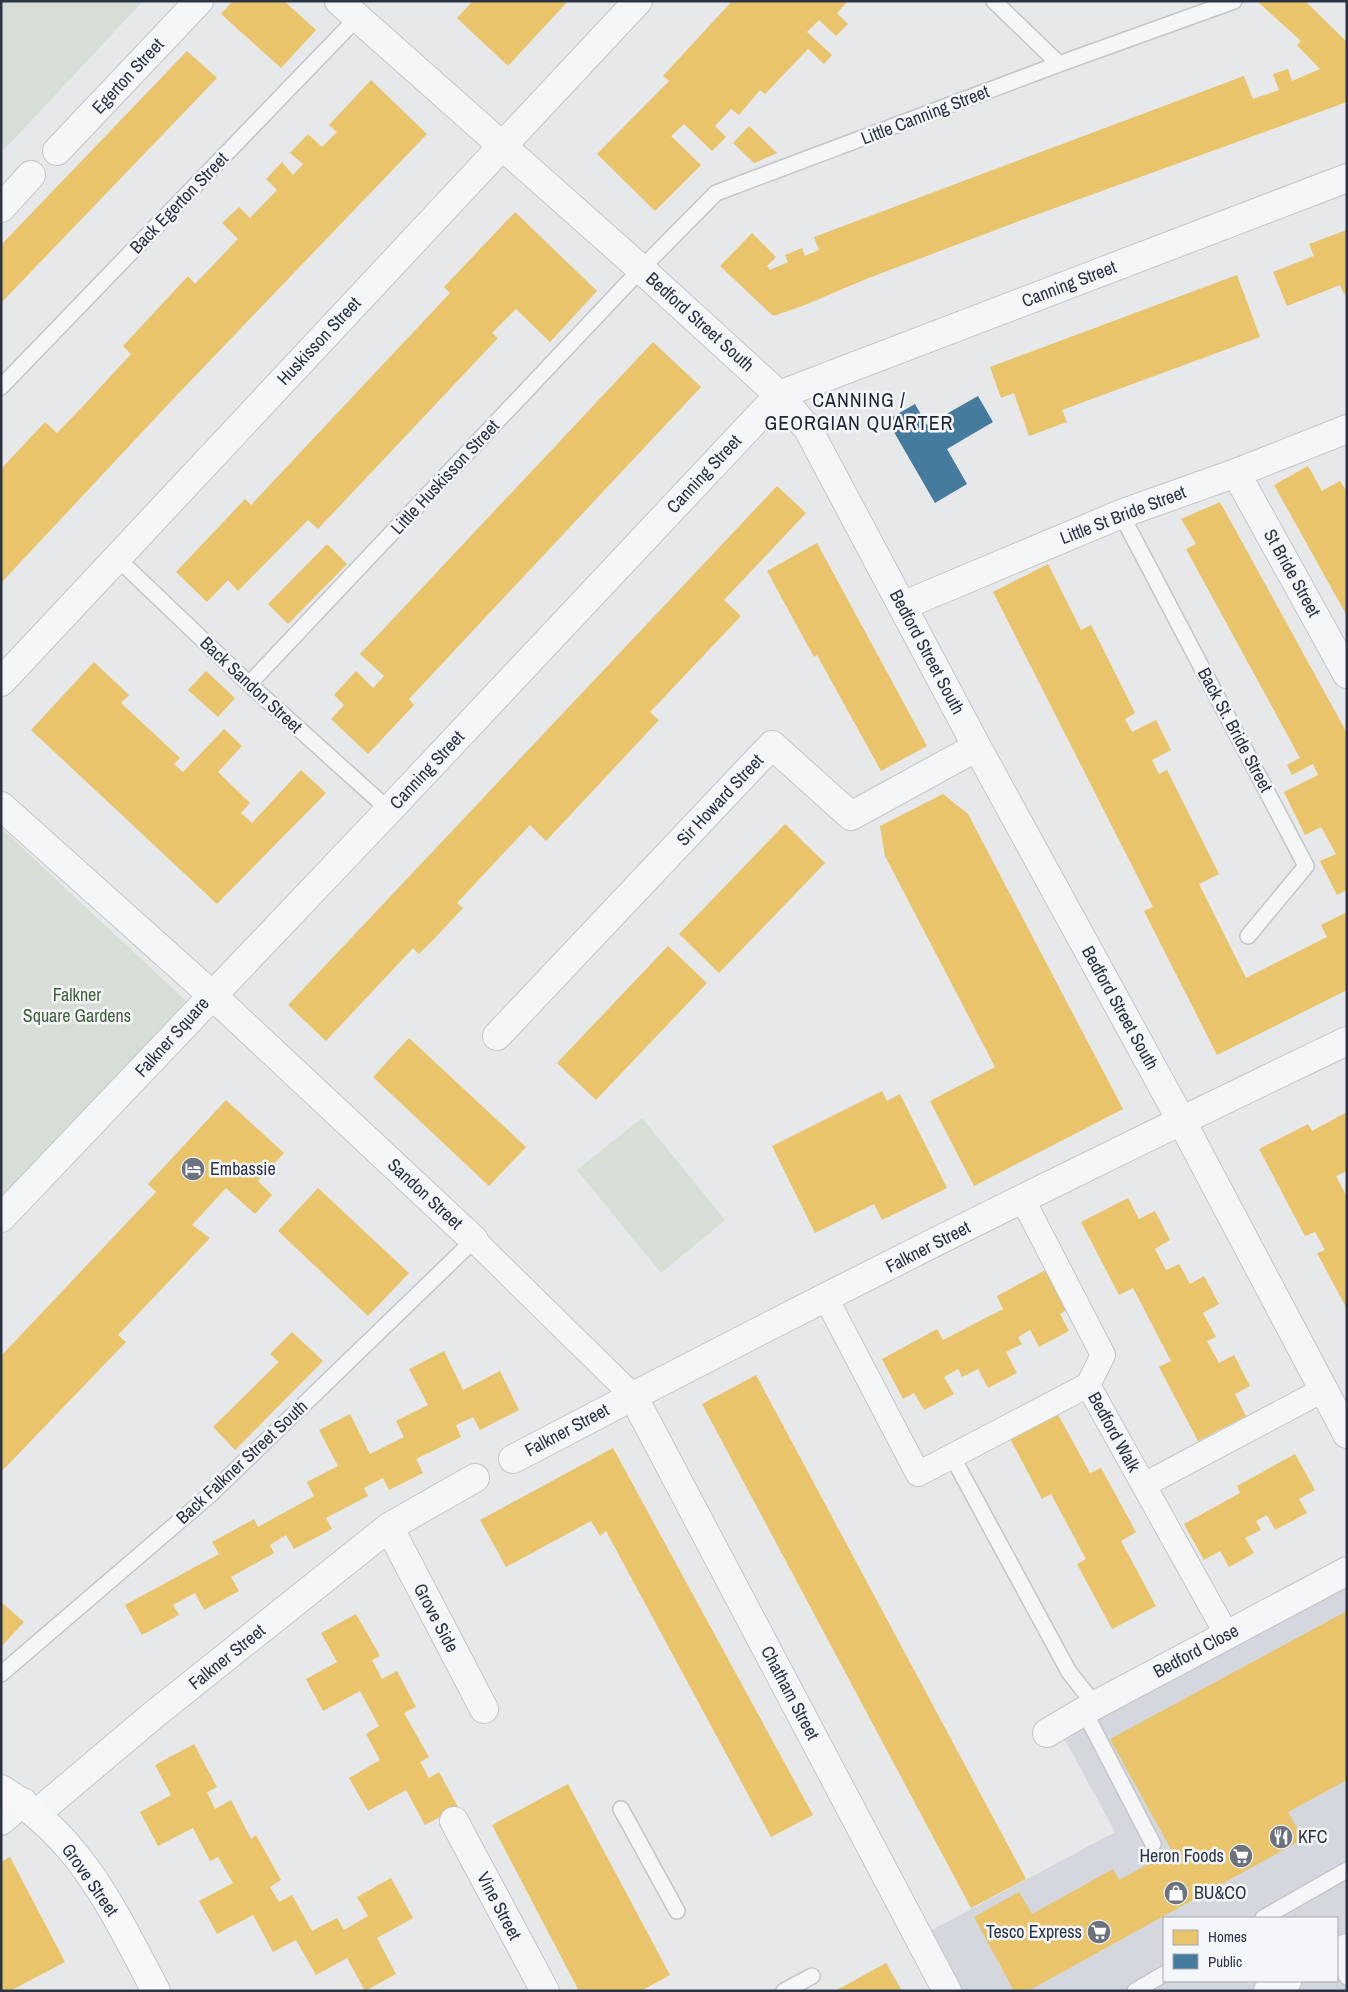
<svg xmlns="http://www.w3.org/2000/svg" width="1348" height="1992" viewBox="0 0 1348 1992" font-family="'Archivo Narrow',sans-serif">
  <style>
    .built { fill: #d4d7dd; fill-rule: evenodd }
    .green { fill: #d6ded6 }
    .homes { fill: #e9c46a }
    .public { fill: #457b9d }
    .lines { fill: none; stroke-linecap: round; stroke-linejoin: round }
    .service-casing { stroke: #c4c6c8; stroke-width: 18 }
    .pedestrian-casing { stroke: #c4c6c8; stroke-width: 26 }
    .minor-casing { stroke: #c4c6c8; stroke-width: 30 }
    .tertiary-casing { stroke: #c4c6c8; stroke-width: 30 }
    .primary-casing { stroke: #c2c5c8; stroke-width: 30 }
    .service { stroke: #f5f6f7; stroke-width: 15 }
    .pedestrian { stroke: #f5f6f7; stroke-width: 24 }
    .minor { stroke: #f5f6f7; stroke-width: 28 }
    .tertiary { stroke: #f5f6f7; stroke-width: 28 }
    .primary { stroke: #f8f8f8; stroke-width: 28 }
    .labels { text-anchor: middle; stroke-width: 5; stroke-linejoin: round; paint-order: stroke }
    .street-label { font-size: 18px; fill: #2b3445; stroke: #f4f6f9 }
    .park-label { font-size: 18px; fill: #3f6138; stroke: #f4f6f9 }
    .poi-label { font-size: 18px; fill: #2b3445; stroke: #f4f6f9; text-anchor: start }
    .quarter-label { font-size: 20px; letter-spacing: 1px; fill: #1d2536; stroke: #f4f6f9 }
  </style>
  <rect width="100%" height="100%" fill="#e6e8ea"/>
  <!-- built -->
  <path class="built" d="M1347,1571V1991H947L919,1937L1115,1832L1057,1725ZM1164,1918H1337V1981H1164Z"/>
  <!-- green -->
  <path class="green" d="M1,1H143L1,153Z
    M1,828L186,1001L1,1199Z
    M642,1118L725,1220L661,1273L577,1170Z"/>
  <!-- homes -->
  <path class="homes" d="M233,1H284L316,30L281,68L221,14Z
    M473,1H568L508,66L457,18Z
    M732,1H848L837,13L848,24L836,36L819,20L807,32L832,55L824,64L808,49L765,94L760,90L739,115L731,109L715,126L726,137L712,151L684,124L671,136L701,165L655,211L597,154L669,81L663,76Z
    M1261,1H1305L1347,42V102L1019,221L866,279L805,305L773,316L720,266L752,233L776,257L767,266L770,270L788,262L785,255L802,248L805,256L819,250L814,237L1244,76L1253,99L1279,90L1273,74L1288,69L1292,81L1320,69L1297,45L1301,41L1259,3Z
    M187,51L217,78L1,303V245Z
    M371,80L427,134L176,396L1,583V469L45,422L57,433L85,404L131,354L123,346L188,276L195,284L238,239L222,223L239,207L250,218L277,190L266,179L282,162L293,175L303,164L290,153L308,134L322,147L337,132L329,125Z
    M749,126L777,153L754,163L733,143Z
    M515,212L597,291L550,342L516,309L492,333L498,338L318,529L308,520L238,591L228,580L207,602L176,572L245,499L251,505L450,293L444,287Z
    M1347,230V293L1344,294L1340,285L1287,306L1273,272L1314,256L1309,244Z
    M1237,275L1260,337L1062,410L1067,422L1029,436L1014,393L1001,398L990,367Z
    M653,342L701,387L409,699L414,705L368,754L331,719L344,705L334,695L356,671L373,688L384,676L360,654Z
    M1308,466L1322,491L1340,481L1347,492V616L1274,485Z
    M777,486L806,513L724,600L741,616L650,712L659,720L546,841L530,825L457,903L463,908L434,939L419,954L413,948L326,1041L288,1005Z
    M1220,502L1347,733V890L1337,895L1320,861L1336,854L1321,827L1305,835L1284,792L1318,775L1313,764L1292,775L1287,765L1300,758L1186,549L1196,544L1181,519Z
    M817,543L927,746L881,771L817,655L814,657L767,571Z
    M327,544L347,564L288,624L268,604Z
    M1048,564L1081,630L1091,625L1135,713L1125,719L1132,732L1156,720L1171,750L1152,760L1159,774L1167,770L1219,874L1199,884L1246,978L1327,937L1321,925L1347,912V990L1217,1055L1144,911L1153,907L993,592Z
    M94,662L129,695L121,703L180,758L174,764L183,772L224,729L242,746L218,772L250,803L241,813L252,823L301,770L326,793L217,904L31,730Z
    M206,671L235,698L218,717L188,690Z
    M943,794L968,814L1123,1109L974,1186L930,1101L995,1067L885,856L880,826Z
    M785,824L825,863L719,973L679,934Z
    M668,946L707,983L596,1100L557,1063Z
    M409,1038L526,1147L489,1186L373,1077Z
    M882,1091L887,1101L900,1094L947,1188L882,1220L874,1204L815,1233L772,1146Z
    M226,1100L284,1153L258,1181L272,1195L255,1214L226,1188L192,1225L210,1238L118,1335L126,1342L1,1472V1356L156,1192L148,1184Z
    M1347,1112V1171L1336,1176L1347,1197V1309L1317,1253L1325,1250L1315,1232L1305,1236L1259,1149L1308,1124L1312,1131Z
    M318,1188L409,1273L368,1316L278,1231Z
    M1128,1198L1139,1219L1155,1211L1170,1240L1155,1249L1166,1270L1179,1264L1190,1284L1204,1276L1219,1304L1203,1313L1216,1337L1207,1341L1219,1363L1234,1355L1250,1386L1235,1394L1246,1416L1198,1441L1159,1367L1171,1361L1133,1288L1119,1295L1081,1222Z
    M1053,1266L1074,1306L1060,1314L1069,1331L1039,1347L1030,1330L1018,1337L1022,1344L1006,1352L1017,1373L988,1388L978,1369L962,1377L958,1369L944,1377L954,1394L924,1410L914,1393L903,1399L882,1359L937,1329L943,1340L1003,1309L997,1296Z
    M292,1332L323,1361L235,1450L213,1427L279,1362L270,1354Z
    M444,1351L463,1390L500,1371L519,1410L480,1430L473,1417L456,1425L461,1437L416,1459L423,1473L389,1490L383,1478L364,1488L368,1496L326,1518L332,1529L294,1549L286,1535L270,1545L274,1553L231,1577L239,1591L204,1610L195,1593L173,1605L179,1615L142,1635L125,1605L219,1554L212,1542L254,1519L258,1527L314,1496L307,1482L338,1466L319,1430L350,1414L370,1454L404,1437L396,1421L428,1405L409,1369Z
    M756,1375L1026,1879L971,1908L702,1404Z
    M1055,1409L1090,1473L1101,1468L1136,1532L1121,1541L1156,1606L1112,1629L1077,1564L1086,1559L1051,1494L1042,1499L1008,1435Z
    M613,1448L813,1815L771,1837L606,1531L600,1536L591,1521L506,1567L480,1520Z
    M1295,1454L1315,1490L1299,1499L1307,1513L1275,1530L1267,1515L1256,1521L1261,1530L1245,1538L1254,1553L1229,1567L1220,1551L1204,1560L1184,1524L1240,1493L1237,1486Z
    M1,1602L24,1622L1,1647Z
    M1347,1611V1780L1288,1812L1303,1839L1028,1991H1014L974,1917L1019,1892L1032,1914L1113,1869L1119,1880L1172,1851L1110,1739Z
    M356,1614L380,1656L372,1660L382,1679L397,1671L416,1707L404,1713L429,1757L420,1762L429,1778L439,1772L458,1807L425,1825L406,1790L368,1811L349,1778L380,1760L366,1734L379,1726L360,1691L323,1711L306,1679L337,1662L321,1633Z
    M194,1744L217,1787L207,1792L215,1809L231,1800L251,1839L256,1835L281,1880L270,1887L279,1902L292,1895L312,1931L337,1918L344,1930L368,1916L357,1897L391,1878L413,1918L377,1938L396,1974L365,1991L347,1958L316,1975L296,1940L273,1952L253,1915L217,1934L199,1901L233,1883L218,1857L210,1861L193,1828L158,1846L140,1812L171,1795L155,1765Z
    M568,1784L670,1975L641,1991H579L492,1825Z
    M10,1857L65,1962L10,1991H1V1862Z
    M886,1963L902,1991H835Z"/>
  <!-- public -->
  <path class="public" d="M978,396L993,422L947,449L967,484L935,503L887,420L915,404L927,425Z"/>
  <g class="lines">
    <!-- service casing -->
    <g class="service-casing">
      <path id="service" d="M994,1L1059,64
        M1,387L357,18
        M1121,514L1306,866L1248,936
        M116,557L249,684L389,810
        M249,684L641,269L716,193L1059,64L1234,1
        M952,1456L1069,1672L1095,1705
        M1,1674L211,1494L474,1240
        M1084,1711L1153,1844
        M621,1809L677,1911
        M1263,1918L1347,1870
        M1337,1958L1347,1977
        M784,1991L812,1976
        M1135,1991L1164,1974"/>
    </g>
    <!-- pedestrian casing -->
    <g class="pedestrian-casing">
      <path id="pedestrian" d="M1023,1200L1103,1355L1088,1385L1227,1635
        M474,1240L633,1396
        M826,1298L918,1474L1088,1385
        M1144,1485L1323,1390"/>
    </g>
    <!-- minor casing -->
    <g class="minor-casing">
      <path id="minor" d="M339,1L641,269L779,395L808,429L977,747L1181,1120L1347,1434
        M57,151L199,1
        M1,208L31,175
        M1236,473L1347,674
        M902,606L1121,514L1236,473L1347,429
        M1,682L638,1
        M1,806L213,996L474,1240
        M497,1036L772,745L851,816L977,747
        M1,1218L389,810L779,395L1347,178
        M633,1396L947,1991
        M513,1459C788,1314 1066,1175 1347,1041
        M389,1527L484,1709
        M1047,1733L1084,1711L1347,1571
        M36,1814L151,1717L389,1527L475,1478
        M1,1821L23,1802
        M454,1821L545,1991"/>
    </g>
    <!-- tertiary casing -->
    <g class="tertiary-casing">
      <path id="tertiary" d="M1337,1953L1347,1948
        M1268,1991L1287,1981"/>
    </g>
    <!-- primary casing -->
    <g class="primary-casing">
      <path id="primary" d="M1,1789C82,1839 113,1910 156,1991"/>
    </g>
    <!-- service -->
    <use href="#service" class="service"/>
    <!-- pedestrian -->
    <use href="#pedestrian" class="pedestrian"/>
    <!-- minor -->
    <use href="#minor" class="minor"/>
    <!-- tertiary -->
    <use href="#tertiary" class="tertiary"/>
    <!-- primary -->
    <use href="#primary" class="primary"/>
  </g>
  <!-- icons -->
  <defs>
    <g id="hotel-disc" transform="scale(1.25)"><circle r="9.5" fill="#6c737f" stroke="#f4f6f9"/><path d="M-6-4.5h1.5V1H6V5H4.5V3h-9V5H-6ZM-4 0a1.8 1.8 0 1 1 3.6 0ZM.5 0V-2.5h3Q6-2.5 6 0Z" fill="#fff"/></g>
    <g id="restaurant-disc" transform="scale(1.25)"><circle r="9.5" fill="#6c737f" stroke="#f4f6f9"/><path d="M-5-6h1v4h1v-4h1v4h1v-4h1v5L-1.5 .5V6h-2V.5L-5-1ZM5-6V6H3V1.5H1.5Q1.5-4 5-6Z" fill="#fff"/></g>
    <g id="supermarket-disc" transform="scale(1.25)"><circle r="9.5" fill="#6c737f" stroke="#f4f6f9"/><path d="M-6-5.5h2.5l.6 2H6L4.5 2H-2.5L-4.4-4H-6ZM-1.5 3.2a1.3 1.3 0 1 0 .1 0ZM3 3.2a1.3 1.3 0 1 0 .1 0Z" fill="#fff"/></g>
    <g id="shop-disc" transform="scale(1.25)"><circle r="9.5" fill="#6c737f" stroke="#f4f6f9"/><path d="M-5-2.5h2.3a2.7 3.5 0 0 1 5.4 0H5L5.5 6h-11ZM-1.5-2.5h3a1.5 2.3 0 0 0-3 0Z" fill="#fff"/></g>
  </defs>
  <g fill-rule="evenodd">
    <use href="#hotel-disc" x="193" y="1169"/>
    <use href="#restaurant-disc" x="1281" y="1837"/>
    <use href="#supermarket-disc" x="1241" y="1856"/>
    <use href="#shop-disc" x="1176" y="1893"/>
    <use href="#supermarket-disc" x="1099" y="1932"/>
  </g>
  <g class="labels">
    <!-- street labels -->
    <g class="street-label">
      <text transform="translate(128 76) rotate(-47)" y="6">Egerton Street</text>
      <text transform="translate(925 115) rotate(-21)" y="6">Little Canning Street</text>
      <text transform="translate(179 203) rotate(-46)" y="6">Back Egerton Street</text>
      <text transform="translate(1069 284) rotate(-21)" y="6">Canning Street</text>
      <text transform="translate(700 322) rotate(42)" y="6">Bedford Street South</text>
      <text transform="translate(319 341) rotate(-47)" y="6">Huskisson Street</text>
      <text transform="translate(704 474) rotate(-47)" y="6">Canning Street</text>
      <text transform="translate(445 477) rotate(-47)" y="6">Little Huskisson Street</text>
      <text transform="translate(1123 515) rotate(-21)" y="6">Little St Bride Street</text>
      <text transform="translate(1292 573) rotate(61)" y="6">St Bride Street</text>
      <text transform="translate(927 652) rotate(62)" y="6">Bedford Street South</text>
      <text transform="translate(251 685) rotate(43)" y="6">Back Sandon Street</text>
      <text transform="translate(1235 730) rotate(62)" y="6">Back St. Bride Street</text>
      <text transform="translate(427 770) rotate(-47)" y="6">Canning Street</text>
      <text transform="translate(720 800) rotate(-47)" y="6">Sir Howard Street</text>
      <text transform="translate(1120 1008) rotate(61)" y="6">Bedford Street South</text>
      <text transform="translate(172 1037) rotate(-48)" y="6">Falkner Square</text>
      <text transform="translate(425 1194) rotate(43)" y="6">Sandon Street</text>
      <text transform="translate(928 1247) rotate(-27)" y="6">Falkner Street</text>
      <text transform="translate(567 1430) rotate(-28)" y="6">Falkner Street</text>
      <text transform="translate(1114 1432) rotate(61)" y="6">Bedford Walk</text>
      <text transform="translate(242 1462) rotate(-43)" y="6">Back Falkner Street South</text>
      <text transform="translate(436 1618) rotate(62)" y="6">Grove Side</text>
      <text transform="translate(1196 1651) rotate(-28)" y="6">Bedford Close</text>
      <text transform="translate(227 1657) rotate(-39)" y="6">Falkner Street</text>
      <text transform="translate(790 1693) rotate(62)" y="6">Chatham Street</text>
      <text transform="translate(90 1880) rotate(55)" y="6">Grove Street</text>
      <text transform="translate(499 1906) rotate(62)" y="6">Vine Street</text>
    </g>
    <!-- park labels -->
    <g class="park-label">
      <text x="77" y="1001">Falkner<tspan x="77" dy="21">Square Gardens</tspan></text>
    </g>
    <!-- poi labels -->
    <g class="poi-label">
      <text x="210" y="1175">Embassie</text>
      <text x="1298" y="1843">KFC</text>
      <text x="1224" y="1862" text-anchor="end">Heron Foods</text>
      <text x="1194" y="1899">BU&amp;CO</text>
      <text x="1082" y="1938" text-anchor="end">Tesco Express</text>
    </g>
    <!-- quarter labels -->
    <g class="quarter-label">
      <text x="859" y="407">CANNING /<tspan x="859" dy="23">GEORGIAN QUARTER</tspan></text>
    </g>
  </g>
  <!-- border -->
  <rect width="1348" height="1992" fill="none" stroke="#2b3445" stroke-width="5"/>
  <!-- legend -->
  <rect x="1163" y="1917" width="175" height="65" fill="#f4f6f9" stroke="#a4a8b1"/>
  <rect x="1173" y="1930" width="25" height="15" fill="#e9c46a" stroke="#a4a8b1"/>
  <text x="1208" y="1942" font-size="15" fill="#2b3445">Homes</text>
  <rect x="1173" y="1954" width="25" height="15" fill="#457b9d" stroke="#a4a8b1"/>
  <text x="1208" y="1967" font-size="15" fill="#2b3445">Public</text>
</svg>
